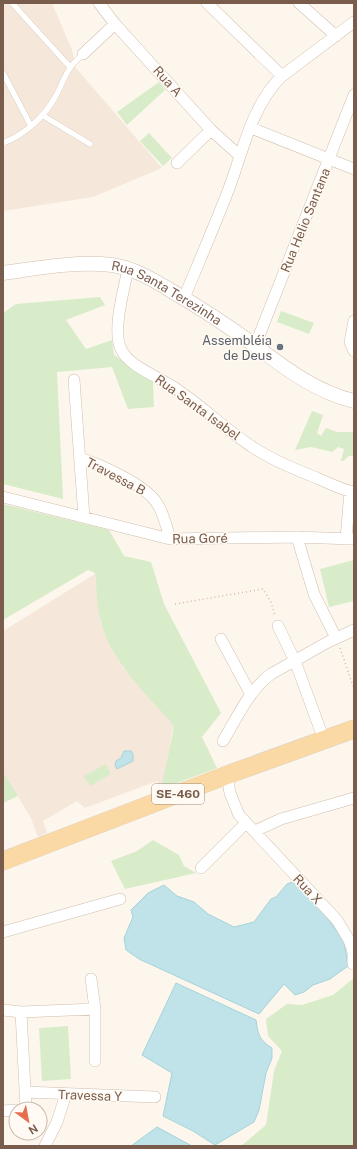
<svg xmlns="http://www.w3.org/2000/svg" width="357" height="1149" viewBox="0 0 357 1149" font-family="'Public Sans',sans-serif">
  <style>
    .residential { fill: #f5e8da }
    .green { fill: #d8ecc9 }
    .water { fill: #bfe3e8; stroke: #a5d3da }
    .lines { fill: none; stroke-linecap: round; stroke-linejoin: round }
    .service-casing { stroke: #d1beb0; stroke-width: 6 }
    .minor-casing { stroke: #d1beb0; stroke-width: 12 }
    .tertiary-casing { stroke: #d1beb0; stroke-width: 15 }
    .primary-casing { stroke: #dad1cd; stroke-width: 19 }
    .path { stroke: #d9b8a5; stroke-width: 1.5; stroke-dasharray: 1 3; stroke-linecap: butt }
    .service { stroke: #fff; stroke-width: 5.5 }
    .minor { stroke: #fff; stroke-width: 11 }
    .tertiary { stroke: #fff; stroke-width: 14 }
    .primary { stroke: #fbd9a5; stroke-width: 18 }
    .worship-dot { fill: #6b7280; stroke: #fffaf3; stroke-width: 1.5 }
    .labels { text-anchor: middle; stroke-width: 3; stroke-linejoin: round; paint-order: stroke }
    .shield { fill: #fffaf3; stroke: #a28b7f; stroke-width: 1 }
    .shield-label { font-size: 12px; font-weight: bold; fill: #7a5c4d }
    .street-label { font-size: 13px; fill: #7a5c4d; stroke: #fffaf3 }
    .worship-label { font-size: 13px; fill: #5b616d; stroke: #fffaf3; text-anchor: end }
  </style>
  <rect width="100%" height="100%" fill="#fdf6ec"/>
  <!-- residential -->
  <path class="residential" d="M3,3H52L72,50L76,68L162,168L93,197L3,211Z
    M95,574L100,621L123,667L173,725L166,767L161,789L157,781L85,808L77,801L43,821L47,833L38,837L31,818L3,772V631Z"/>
  <!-- green -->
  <path class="green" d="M159,82L165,90L127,125L117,112Z
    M149,133L172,158L163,166L140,141Z
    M100,297L105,305L66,320L86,349L112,340L114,355L153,381L154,407L128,409L112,367L57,372L63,499L3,484V313L16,304Z
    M281,311L314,323L309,334L277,322Z
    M312,411L323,415L317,433L321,436L326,428L337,432H354V456H349L343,461H341L344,449L338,447L332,452L311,447L295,450Z
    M3,504L109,530L124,556L151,562L164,604L221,713L202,737L217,768L161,789L173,731V725C146,693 112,663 101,622C96,607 97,589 95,573L88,570L3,620Z
    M354,560V601L329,607L320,569Z
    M106,764L111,774L90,786L84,776Z
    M3,772L18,796L3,803Z
    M153,840L179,855L184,866L196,873L125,889L111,861L137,851Z
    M354,978V1146H241L266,1125L274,1071L282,1051L268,1036L266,1019L287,1004L302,1005L333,995Z
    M68,1026L71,1079L42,1081L39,1028Z"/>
  <!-- water -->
  <path class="water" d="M124,751H131L133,754V761L117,769L115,765L116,761L121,758Z
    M295,881L322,911L344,941L348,966L330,979L313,985L304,992L295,995L284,984L259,1014L139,959L126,950L124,938L133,917L131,910L148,893L164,885L177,896L194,902L208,914L234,927L254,922L271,899L276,897L287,884Z
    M176,983L256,1020C258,1034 259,1040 272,1048V1058L266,1073L259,1110L254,1122L215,1145L193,1131L163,1116L172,1073L142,1055Z
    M157,1127L192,1146H131Z"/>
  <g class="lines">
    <!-- service casing -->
    <g class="service-casing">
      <path id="service" d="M12,3L70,67
        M3,73L31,126
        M42,115L90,144
        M3,143C24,135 43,118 54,99C60,89 64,77 70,68C73,63 79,58 83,54"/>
    </g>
    <!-- minor casing -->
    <g class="minor-casing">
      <path id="minor" d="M99,3L115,24L211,130L240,156
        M207,3L282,76
        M299,3L336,36
        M83,54L115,24
        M251,128L354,169
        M177,163L211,130
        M128,269C124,289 112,331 121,349C128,366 159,377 175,388C202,406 226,430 254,448C274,461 296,470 317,478C329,483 341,490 354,492
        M184,298C199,262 214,227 228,191C243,152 251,106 282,76L354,22
        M354,321L350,342L354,351
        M255,346L354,95
        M74,380L84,517
        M80,458C101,465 147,485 158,505C164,515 167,528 170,539
        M3,497L170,539L294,537L354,539
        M297,537L314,594L336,638
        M346,539L350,491
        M278,626L295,661L324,740
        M221,639L251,695
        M223,741C237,718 249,690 271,674L328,642L354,630
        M227,775L230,793L239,815L337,920L349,940L353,951V964
        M255,831L281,819L354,798
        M201,868L246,823
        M3,932L120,899
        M91,979L95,1009V1061
        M3,1010L21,1012L95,1009
        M21,1012L26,1109
        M25,1092L155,1097
        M3,1111L16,1110
        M45,1146L57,1122L66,1094"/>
    </g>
    <!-- tertiary casing -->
    <g class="tertiary-casing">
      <g id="tertiary">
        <path id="s1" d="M3,273C39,268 76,261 112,265C133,268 152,279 170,290C199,307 227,325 254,345C285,368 316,392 354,401"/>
      </g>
    </g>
    <!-- primary casing -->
    <g class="primary-casing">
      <path id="primary" d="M3,861L227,775L354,729"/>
    </g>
    <!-- path -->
    <path class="path" d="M175,604L263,589L271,602L275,616
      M340,648L354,689"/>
    <!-- service -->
    <use href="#service" class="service"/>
    <!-- minor -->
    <use href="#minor" class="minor"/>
    <!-- tertiary -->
    <use href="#tertiary" class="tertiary"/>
    <!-- primary -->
    <use href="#primary" class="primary"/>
  </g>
  <!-- markers -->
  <circle class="worship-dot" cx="280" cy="347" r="4"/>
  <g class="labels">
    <!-- shield labels -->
    <rect class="shield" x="152" y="784" width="52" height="20" rx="3"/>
    <g class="shield-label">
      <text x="178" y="798">SE-460</text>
    </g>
    <!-- street labels -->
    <g class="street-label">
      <text transform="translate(168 81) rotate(48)" y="5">Rua A</text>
      <text transform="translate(305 220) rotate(-68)" y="5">Rua Helio Santana</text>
      <text dy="5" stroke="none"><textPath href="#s1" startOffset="171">Rua Santa Terezinha</textPath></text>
      <text transform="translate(198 407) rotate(36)" y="5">Rua Santa Isabel</text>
      <text transform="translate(116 476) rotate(28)" y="5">Travessa B</text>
      <text transform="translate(200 538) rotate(-1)" y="5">Rua Goré</text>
      <text transform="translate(308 889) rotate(47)" y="5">Rua X</text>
      <text transform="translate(90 1095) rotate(2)" y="5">Travessa Y</text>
    </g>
    <!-- worship labels -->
    <g class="worship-label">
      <text x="272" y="345">Assembléia<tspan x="272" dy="15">de Deus</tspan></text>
    </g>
  </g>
  <!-- border -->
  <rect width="357" height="1149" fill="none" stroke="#7a5c4d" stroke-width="8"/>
  <!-- north arrow -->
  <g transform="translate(28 1121) rotate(148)"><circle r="19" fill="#fffaf3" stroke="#cabbb1"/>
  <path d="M0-3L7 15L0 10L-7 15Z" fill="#e76f51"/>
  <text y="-6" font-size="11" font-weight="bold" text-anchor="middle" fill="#7a5c4d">N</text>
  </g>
</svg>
